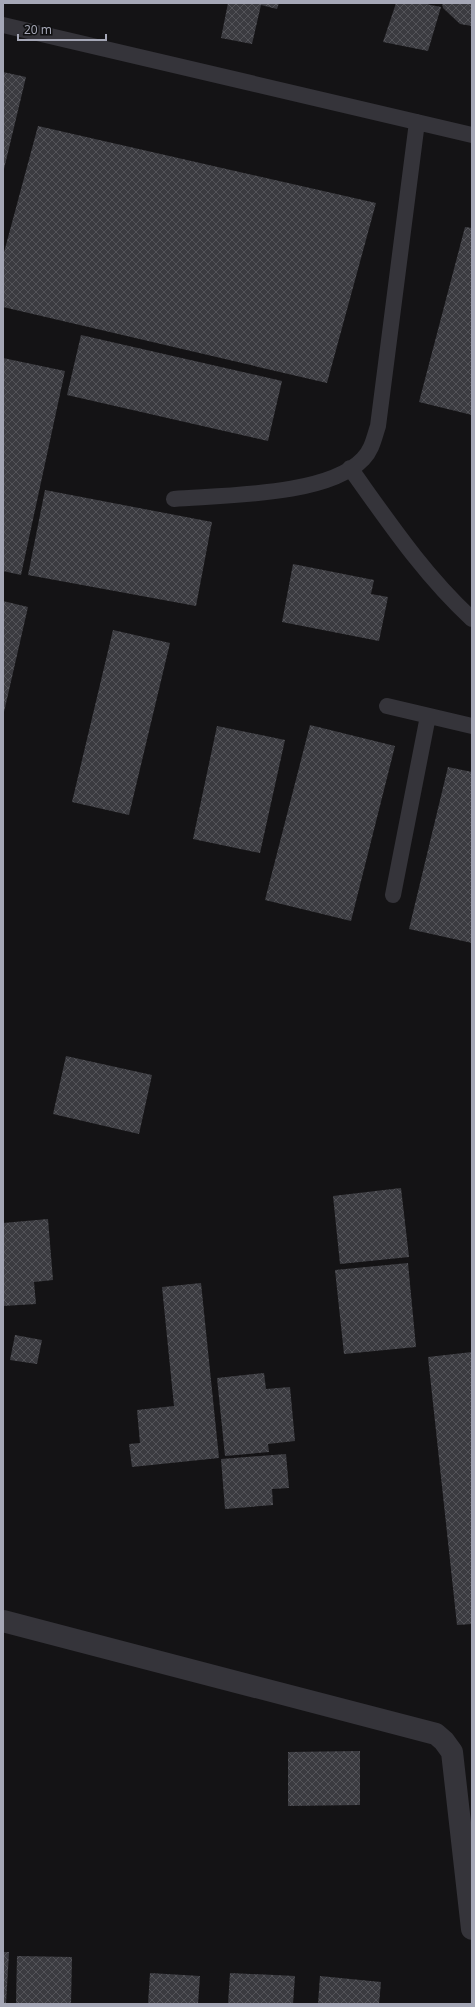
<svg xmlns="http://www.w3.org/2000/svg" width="475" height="2007" viewBox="0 0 475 2007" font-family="'Noto Sans',sans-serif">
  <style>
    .building { fill: url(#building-cross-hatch) }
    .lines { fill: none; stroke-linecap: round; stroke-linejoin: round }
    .lane { stroke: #35343a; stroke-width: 16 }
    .street { stroke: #35343a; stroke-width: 22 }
  </style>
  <defs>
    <pattern id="building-cross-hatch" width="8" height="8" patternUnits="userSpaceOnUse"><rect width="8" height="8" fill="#3b3b40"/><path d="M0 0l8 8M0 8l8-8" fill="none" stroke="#545459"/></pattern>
  </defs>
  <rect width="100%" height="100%" fill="#141315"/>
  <!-- building -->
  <path class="building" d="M228,3H279L277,9L261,5L252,44L221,38Z
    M396,3H421L441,7L428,51L383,42Z
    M442,3H472V26L460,24L443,8Z
    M3,72L26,77L4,169H3Z
    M38,126L376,203L327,383L3,307V256Z
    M465,227L472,228V415L419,402Z
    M81,335L282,381L268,441L67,395Z
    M3,358L65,371L21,575L3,571Z
    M45,490L212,522L196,606L28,575Z
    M293,564L374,580L371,594L388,597L379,641L282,622Z
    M3,601L28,607L4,712H3Z
    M113,630L170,643L129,815L72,802Z
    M310,725L395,746L351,921L265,900Z
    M217,726L285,740L260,853L193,839Z
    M448,767L472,772V943L409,929Z
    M66,1056L152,1075L139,1134L53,1114Z
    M401,1188L409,1257L340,1264L333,1196Z
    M48,1219L53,1280L34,1282L36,1304L3,1306V1223Z
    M408,1263L416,1347L344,1354L335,1270Z
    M201,1283L219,1458L132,1467L129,1444L140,1443L137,1410L174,1406L162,1287Z
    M15,1335L42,1340L37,1364L10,1360Z
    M472,1352V1624L457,1625L428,1357Z
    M264,1373L266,1389L290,1387L295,1441L268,1444L269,1452L225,1456L217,1378Z
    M286,1454L289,1488L272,1489L273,1505L225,1509L221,1459Z
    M360,1751V1805L288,1806V1752Z
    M3,1952H9L6,2004H3Z
    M17,1956L72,1957L71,2004H16Z
    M150,1973L200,1976L198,2004H148Z
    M230,1973L295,1976L293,2004H228Z
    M320,1976L381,1982L379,2004H318Z"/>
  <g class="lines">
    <!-- lane -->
    <path class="lane" d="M3,25L472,135
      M350,468C388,521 424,575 472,619
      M174,499C224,495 328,496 363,459C372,450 374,438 378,426L417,122
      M387,706L472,726
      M393,895L428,716"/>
    <!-- street -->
    <path class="street" d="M3,1621L436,1734L444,1741L452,1752L472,1929"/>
  </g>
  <!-- border -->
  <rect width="475" height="2007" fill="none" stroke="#a5a7b6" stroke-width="8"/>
  <!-- scale -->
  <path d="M18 34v6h88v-6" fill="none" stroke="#a5a7b6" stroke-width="2"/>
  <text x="24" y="34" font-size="12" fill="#a5a7b6" stroke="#0f0f10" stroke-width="3" paint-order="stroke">20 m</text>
</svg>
